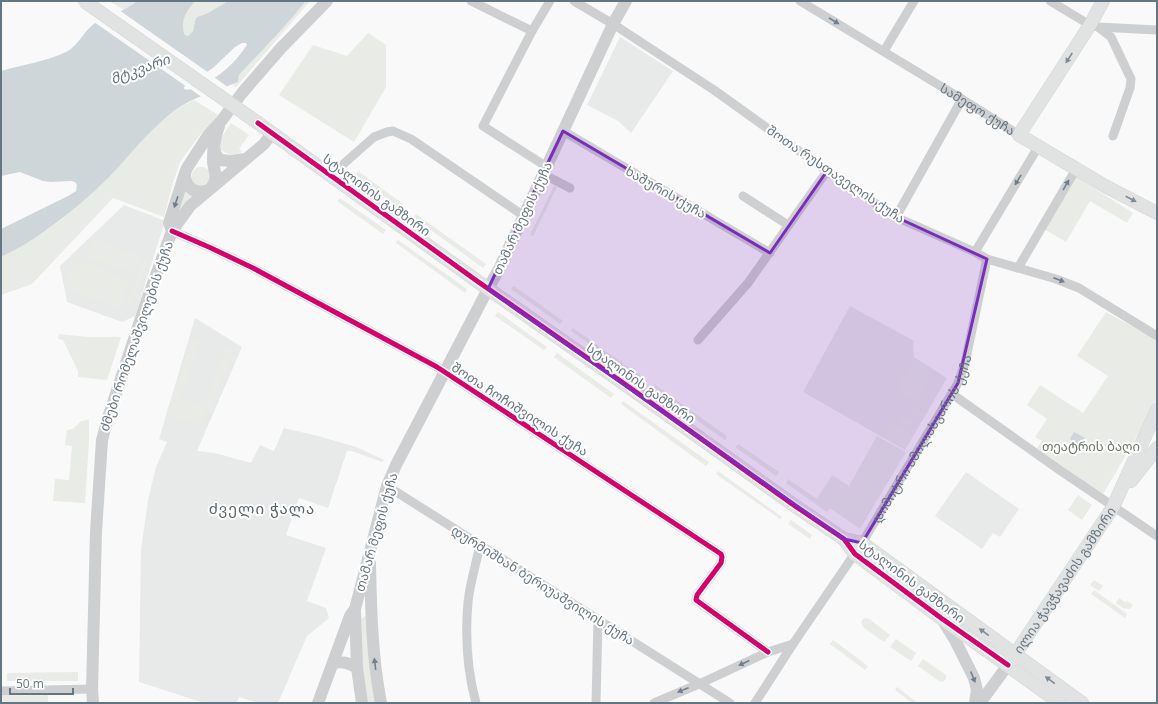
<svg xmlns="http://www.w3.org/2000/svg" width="1158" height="704" viewBox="0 0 1158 704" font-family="'Open Sans','Noto Sans Georgian',sans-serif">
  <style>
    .built { fill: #e8e9e9 }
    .green { fill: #e8ebe6 }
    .water { fill: #ced6d9; fill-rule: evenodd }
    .pier { fill: #f9f9f9 }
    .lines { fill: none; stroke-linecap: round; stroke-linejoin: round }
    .secondary-casing { stroke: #d5d6d7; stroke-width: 14 }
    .minor { stroke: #cecfd0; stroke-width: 9 }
    .tertiary { stroke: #cecfd0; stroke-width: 12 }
    .secondary { stroke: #e1e2e2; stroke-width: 13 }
    .secondary-bridge-casing { stroke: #d5d6d7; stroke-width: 14; stroke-linecap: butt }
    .secondary-bridge { stroke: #e1e2e2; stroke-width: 13 }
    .cycleway-casing { stroke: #fff; stroke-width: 8 }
    .cycleway { stroke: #d6006c; stroke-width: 5 }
    .oneway { fill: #707f8b }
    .oneway2 { fill: #7e8c96 }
    .marked { fill: #7b2cbf; fill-opacity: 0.2; stroke: #7b2cbf; stroke-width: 3; stroke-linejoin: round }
    .labels { text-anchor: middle; stroke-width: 4; stroke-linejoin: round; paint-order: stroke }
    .street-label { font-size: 13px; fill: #657683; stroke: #fff }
    .park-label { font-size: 13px; fill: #687a64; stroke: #fff }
    .water-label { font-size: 14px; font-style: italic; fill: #60757c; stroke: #fff }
    .quarter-label { font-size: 15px; letter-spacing: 1px; fill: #57646e; stroke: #fff }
  </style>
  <rect width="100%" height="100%" fill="#f9f9f9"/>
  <!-- built -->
  <path class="built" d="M109,1H137L124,10Z
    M620,37L673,71L631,133L618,121L587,105Z
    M124,205L165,221L135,316L122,322L67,302L60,266Z
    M850,306L914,341L913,347L914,357L947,378L905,450L803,392Z
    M195,318L242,347L197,451L215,453L251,463L260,445L274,451L284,428L318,436L356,447L384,460L382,462L352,451H347L328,508L299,498L286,535L326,548L307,601L326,608L329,618L307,636L278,703H258L239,697L236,703H204L139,682L141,550L148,500L156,467L167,442L159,439Z
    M966,472L1019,509L1000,537L993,533L982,549L935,516Z"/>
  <!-- green -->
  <path class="green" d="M195,1H228L208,13L201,15L195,21L193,31L188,36H186C177,24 187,10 195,1Z
    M306,1H310L236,87L232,85L238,82L239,75L283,28Z
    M368,33L386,45V87L354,142L279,95L313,45L347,56Z
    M194,100L218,115L199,136L180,162L172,186L164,217L113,198L32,284L1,295V257C21,246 42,234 61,220C77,207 93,192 108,177C136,150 158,116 194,100Z
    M231,123L249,135L239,149L242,152C234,157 224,154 218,147L219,141Z
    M199,167H203L209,170L211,183L202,188L193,184C191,176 191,170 199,167Z
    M358,171L403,204L400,208L355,175Z
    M1075,176L1133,213L1127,223L1090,201L1066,242L1044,229Z
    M554,186L557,187L533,236L530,235Z
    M187,187L199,194L177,214Z
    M340,198L386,230L383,234L337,201Z
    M416,214L486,264L483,268L413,217Z
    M93,238L128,252V251L142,256L131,273L121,269L120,270L86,257Z
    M398,240L467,289L465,293L396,243Z
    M76,259L130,281L119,310L64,287Z
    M144,259L148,260L133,302L125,307Z
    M514,286L563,321L560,324L511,289Z
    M498,312L547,347L544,350L495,316Z
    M1106,312L1157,340V399L1139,433L1103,494L1087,484L1037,448L1042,441L1035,437L1047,419L1027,405L1040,385L1083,413L1108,376L1077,356Z
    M573,328L641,376L639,379L571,331Z
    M59,334L88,337H121L107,380L78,377V371L63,340L58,339Z
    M192,337L201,340L180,399L204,406L226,346L235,353L200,426L166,415Z
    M557,353L614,394L611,398L554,357Z
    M913,359L933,370L916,401L896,390Z
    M655,385L727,436L725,440L652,389Z
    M623,401L709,462L706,466L621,404Z
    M909,404L922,411L918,416L906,409Z
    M903,416L914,422L911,428L900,421Z
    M89,419V441L85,503L53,501L55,479L69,480L72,446L65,445L67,430L73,429L80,422Z
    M891,422L913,435L906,448L883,435Z
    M877,436L906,452L860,529L830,508L827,512L786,483L788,479L823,503L817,499L832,475L849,486Z
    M738,444L779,472L776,476L735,447Z
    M718,471L782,517L780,519L716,474Z
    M1078,495L1092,505L1082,520L1068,510Z
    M791,520L812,535L810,539L788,524Z
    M1094,580L1103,586L1099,591L1090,585Z
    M1094,590L1127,614L1125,618L1091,594Z
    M1119,598L1126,603L1127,601L1133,605L1130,609L1123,608L1116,603Z
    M366,616L378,703H368C361,675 361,647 361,619L363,617Z
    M865,618L869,619L890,635L884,642L863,627L861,622L863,619Z
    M896,639L916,653L911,661L890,647Z
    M833,640L868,666L865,670L830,644Z
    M923,659L946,675V678C944,682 943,682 939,681L918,666Z
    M78,672V681H7V673Z
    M897,687L918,703H912L895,690Z
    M48,695V703H1V696Z"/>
  <!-- water -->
  <path class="water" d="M137,1H195C187,11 179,21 185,35L188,36L193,31L195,21L197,17L208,13L228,1H306L283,28L239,75L238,82C216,91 193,97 174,111C150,129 131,154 110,176C87,199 61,221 33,239C23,246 12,251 1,257V229L68,196L76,191L77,185L75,182L71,181L51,182L43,181L20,172L1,176V71C22,65 47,61 66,52C80,45 85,27 99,21C112,15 126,10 137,1ZM242,43H246L247,45C235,63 219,78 199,86C194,88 189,91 184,89V87L187,85L213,68L235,47Z
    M1074,432L1085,438L1080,446L1070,439Z"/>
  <!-- pier -->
  <path class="pier" d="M119,10L209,73L187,87L94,22Z
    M214,77L229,88L203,98L189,88L209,80Z"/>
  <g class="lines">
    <!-- secondary casing -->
    <g class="secondary-casing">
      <g id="secondary">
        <path d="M1103,1L1090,25L1019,135L1105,186L1157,213"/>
        <path d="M258,123L477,281L626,385L795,506L844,539L855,554L941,618L1060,703"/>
        <path d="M1131,481L1157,448"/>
        <path d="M844,539L862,543L1082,703"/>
        <path id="s3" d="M1008,665L1113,507L1157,410"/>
      </g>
    </g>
    <!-- minor -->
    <g class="minor">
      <path d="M471,1L532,31"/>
      <path d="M574,1L613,24L714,90L827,171L896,217L975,252L987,259L1056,279L1079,288L1157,336"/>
      <path id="s1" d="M800,1L962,99L1019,135"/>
      <path d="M1050,1L1090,25L1098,27L1157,30"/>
      <path d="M1098,27L1111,37L1131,79L1130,88L1113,136"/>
      <path d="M884,51L914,1"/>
      <path d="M563,131L770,253"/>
      <path d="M547,167L483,126L532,31L550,1"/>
      <path d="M543,174L570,188"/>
      <path d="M331,175L374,137L387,132L393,131L411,139L524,216"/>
      <path d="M743,196L788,225"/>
      <path d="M896,217L962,99"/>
      <path d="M172,231L211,248L253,268L437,367L721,554L722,557L721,563L697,595L696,600L768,652"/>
      <path d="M975,252L1038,147"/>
      <path d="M1018,268L1076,169"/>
      <path d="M698,340L748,283L827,171"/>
      <path d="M952,394L1061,471L1157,536"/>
      <path d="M387,486L730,703"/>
      <path d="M1,691L92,689"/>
      <path d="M476,703C467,670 465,636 468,602C470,583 476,564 480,545"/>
      <path d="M596,703L598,619"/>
      <path d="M654,703L699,684L768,652L793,644"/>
      <path id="s2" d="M755,703L793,644L862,543L958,383L965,363L987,259"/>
    </g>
    <!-- tertiary -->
    <path class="tertiary" d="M214,148L216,155L220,160L231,161L246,159
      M185,173C185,188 195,195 209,190
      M212,187C219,176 214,172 213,162C213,148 214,139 219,126
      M172,231L169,223L185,173L187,168L209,134L222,120L242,93L281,48L327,1
      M370,563C371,610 372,657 381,703
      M355,610L357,668L362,703
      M942,619L955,640L974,678L977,690L975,703
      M334,663C343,661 349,663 357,668
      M93,703L92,689L96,532L102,440L108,418L147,300L172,231L190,206L264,144L272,133
      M318,703L350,616L355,609L387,486L396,465L488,289L499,269L613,24L626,1
      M980,703L1008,665"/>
    <!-- secondary -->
    <use href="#secondary" class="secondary"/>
    <!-- secondary-bridge casing -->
    <g class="secondary-bridge-casing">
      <path id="secondary-bridge" d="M84,1L258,123"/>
    </g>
    <!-- secondary-bridge -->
    <use href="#secondary-bridge" class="secondary-bridge"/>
    <!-- cycleway casing -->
    <g class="cycleway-casing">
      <path id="cycleway" d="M258,123L477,281L626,385L795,506L844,539L855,554L941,618L1008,665
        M172,231L211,248L253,268L437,367L721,554L722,557L721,563L697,595L696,600L768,652"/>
    </g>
    <!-- cycleway -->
    <use href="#cycleway" class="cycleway"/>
  </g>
  <!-- one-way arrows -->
  <defs><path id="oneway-solid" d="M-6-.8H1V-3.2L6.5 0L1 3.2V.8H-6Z"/></defs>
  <g class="oneway">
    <use href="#oneway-solid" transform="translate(834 21) rotate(31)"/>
    <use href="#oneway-solid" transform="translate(1018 180) rotate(121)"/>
    <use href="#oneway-solid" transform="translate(1066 185) rotate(-60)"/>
    <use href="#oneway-solid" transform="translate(176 202) rotate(108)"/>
    <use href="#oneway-solid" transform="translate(1059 280) rotate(21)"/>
    <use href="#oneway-solid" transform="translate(744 663) rotate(155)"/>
    <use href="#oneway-solid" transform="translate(375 664) rotate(-97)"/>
    <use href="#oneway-solid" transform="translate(973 677) rotate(68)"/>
    <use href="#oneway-solid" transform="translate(683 690) rotate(158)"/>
  </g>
  <g class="oneway2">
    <use href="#oneway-solid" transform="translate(1069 58) rotate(123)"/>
    <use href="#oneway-solid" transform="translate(1131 199) rotate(28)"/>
    <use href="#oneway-solid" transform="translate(984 632) rotate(-144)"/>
    <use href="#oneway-solid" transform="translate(1050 680) rotate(-144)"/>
  </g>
  <!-- marked area -->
  <path class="marked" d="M563,131L770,253L827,171L896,217L987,259L958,383L862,543L844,539L488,289Z"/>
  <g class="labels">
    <!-- street labels -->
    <g class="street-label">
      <text dy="5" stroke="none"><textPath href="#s1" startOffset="208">სამეფო ქუჩა</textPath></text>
      <text transform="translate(836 174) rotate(34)" y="5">შოთა რუსთაველის ქუჩა</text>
      <text transform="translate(666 192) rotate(30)" y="5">ხაშურის ქუჩა</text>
      <text transform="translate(377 195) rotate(36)" y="5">სტალინის გამზირი</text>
      <text transform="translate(522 218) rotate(-65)" y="5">თამარ მეფის ქუჩა</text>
      <text transform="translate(136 336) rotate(-71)" y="5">ძმები რომელაშვილების ქუჩა</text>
      <text transform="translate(641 383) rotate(35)" y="5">სტალინის გამზირი</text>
      <text transform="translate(520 409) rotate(33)" y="5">შოთა ჩოჩიშვილის ქუჩა</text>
      <text dy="5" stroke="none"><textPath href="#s2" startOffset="313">დიმიტრი ამილახვარის ქუჩა</textPath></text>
      <text transform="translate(376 532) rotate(-74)" y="5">თამარ მეფის ქუჩა</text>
      <text dy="5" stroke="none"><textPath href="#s3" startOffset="102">ილია ჭავჭავაძის გამზირი</textPath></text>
      <text transform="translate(912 581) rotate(37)" y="5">სტალინის გამზირი</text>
      <text transform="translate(543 585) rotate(32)" y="5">დურმიშხან ბერიუაშვილის ქუჩა</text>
    </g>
    <!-- park labels -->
    <g class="park-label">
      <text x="1091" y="451">თეატრის ბაღი</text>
    </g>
    <!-- water labels -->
    <g class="water-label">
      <text transform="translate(140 69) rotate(-20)" y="5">მტკვარი</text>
    </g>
    <!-- quarter labels -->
    <g class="quarter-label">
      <text x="262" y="514">ძველი ჭალა</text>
    </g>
  </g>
  <!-- border -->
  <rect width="1158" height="704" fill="none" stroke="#657683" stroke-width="4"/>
  <!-- scale -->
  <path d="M10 688v6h63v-6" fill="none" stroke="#657683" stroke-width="2"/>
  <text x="16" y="688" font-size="12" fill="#657683" stroke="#ffffff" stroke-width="3" paint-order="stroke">50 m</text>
</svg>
